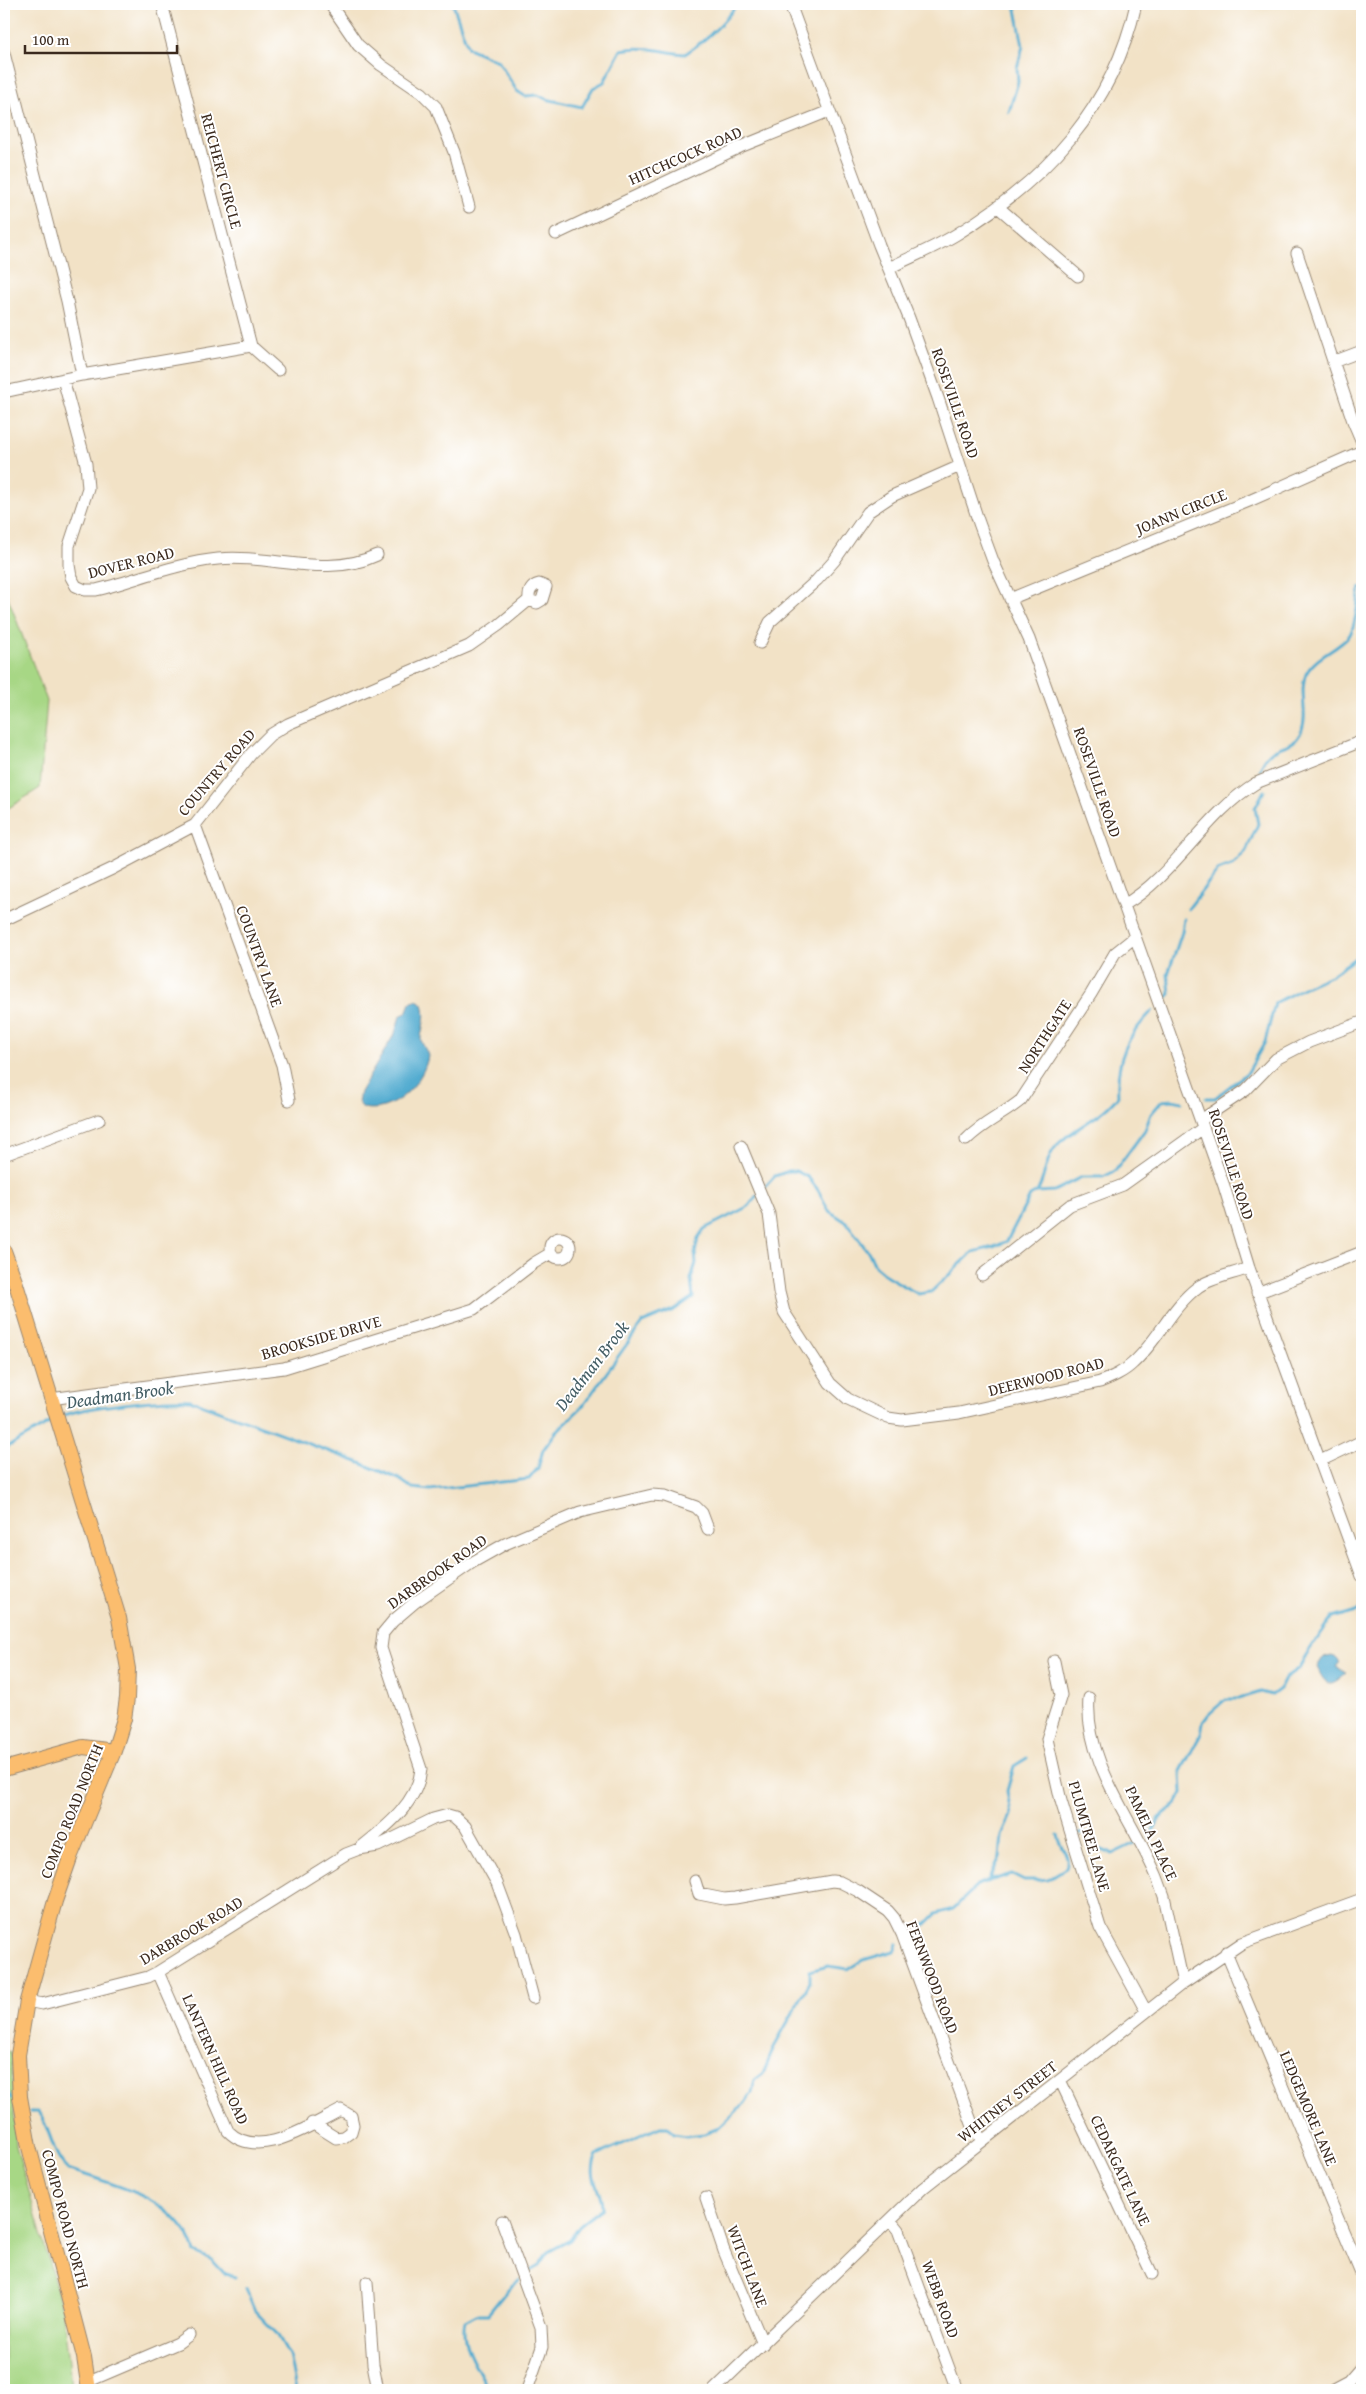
<svg xmlns="http://www.w3.org/2000/svg" width="1366" height="2394" viewBox="0 0 1366 2394" font-family="'Gentium Book Plus',serif">
  <style>
    .green { fill: #a7d785; stroke: #718052 }
    .water { fill: #52acd0; stroke: #466b77 }
    .lines { fill: none; stroke-linecap: round; stroke-linejoin: round }
    .stream { stroke: #52acd0; stroke-width: 3 }
    .minor-casing { stroke: #968672; stroke-width: 13 }
    .major-casing { stroke: #968672; stroke-width: 16 }
    .minor { stroke: #fff; stroke-width: 11 }
    .major { stroke: #fbbd6e; stroke-width: 14 }
    .labels { text-anchor: middle; stroke-width: 4; stroke-linejoin: round; paint-order: stroke }
    .street-label { font-size: 16px; fill: #3b2a1e; stroke: #fff }
    .water-label { font-size: 18px; font-style: italic; fill: #445e65; stroke: #fff }
  </style>
  <rect width="100%" height="100%" fill="#fff"/>
  <filter id="ink" filterUnits="userSpaceOnUse"><feTurbulence type="fractalNoise" baseFrequency=".02" numOctaves="2"/><feDisplacementMap in="SourceGraphic" scale="10" xChannelSelector="R" yChannelSelector="G"/><feConvolveMatrix kernelMatrix="1 2 1 2 8 2 1 2 1" color-interpolation-filters="sRGB"/></filter>
  <filter id="wash" filterUnits="userSpaceOnUse"><feTurbulence type="fractalNoise" baseFrequency=".0096" numOctaves="4" result="noise"/><feDisplacementMap in="SourceGraphic" scale="20" xChannelSelector="R" yChannelSelector="G"/><feGaussianBlur stdDeviation="1.12" result="paint"/><feColorMatrix in="noise" values="0 0 0 0 0 0 0 0 0 0 0 0 0 0 0 0 0 1.4 0 .05"/><feComposite in="paint" operator="in"/></filter>
  <g filter="url(#wash)">
    <rect width="100%" height="100%" fill="#f2e2c6"/>
    <!-- green -->
    <path class="green" d="M4,587L47,701L40,788L4,811Z
      M4,2050L11,2052L16,2146L62,2308L69,2362L71,2390H4Z"/>
    <!-- water -->
    <path class="water" d="M417,1000L423,1004C427,1017 423,1024 421,1037C420,1042 427,1050 428,1056C424,1083 392,1115 363,1108L358,1102L360,1092L395,1033L400,1016L406,1013L410,1003Z
      M1331,1656L1335,1657L1340,1662L1336,1667L1347,1672C1331,1687 1326,1688 1317,1667L1322,1659Z"/>
    <g class="lines">
      <!-- stream -->
      <path class="stream" d="M453,4L468,48L498,61L517,91L525,96L538,95L546,99L582,107L593,88L604,82L621,50C643,45 664,52 685,54C706,40 723,25 737,4
        M1009,112L1018,82L1017,68L1023,46L1015,4
        M1260,770C1269,740 1291,752 1300,734C1310,715 1298,693 1306,674C1315,656 1337,651 1349,636C1356,627 1358,600 1360,588H1362
        M1188,909L1218,870L1234,864L1246,851L1258,824L1255,808L1264,791
        M1166,998L1170,994L1168,974L1182,932L1184,919
        M1206,1098H1215L1248,1072L1265,1042L1275,1003L1303,988L1332,975L1362,953
        M762,1190L775,1176L789,1171H796L808,1177L818,1190L829,1211L846,1222L869,1253L875,1266L887,1276L918,1294L931,1292L973,1252L994,1247L1007,1241L1030,1196L1037,1192L1054,1191L1082,1177H1103L1115,1171L1145,1130L1151,1114L1162,1101L1172,1100L1182,1102
        M1037,1192C1046,1177 1045,1158 1057,1145C1076,1126 1102,1118 1118,1096C1116,1059 1127,1036 1153,1010
        M61,1417C80,1406 166,1399 190,1400L358,1462L399,1479L412,1488L430,1490L529,1479L538,1468L543,1450L556,1432L582,1407L642,1323L674,1310L693,1297L691,1279L696,1263L695,1253L698,1238L704,1229L749,1206L757,1195
        M4,1449L53,1421
        M1075,1833H1083L1095,1847L1112,1854L1135,1843
        M1150,1837L1158,1819L1176,1804L1182,1793L1181,1771L1201,1734L1203,1722L1209,1714L1226,1699H1238L1261,1692L1272,1695L1280,1689L1286,1677L1299,1668L1306,1655L1332,1618L1360,1610
        M988,1882L1000,1857L1002,1836L1011,1815L1007,1791L1014,1766L1027,1758
        M912,1938L936,1914L953,1909L979,1884L1012,1874L1024,1880H1039L1048,1879L1066,1868C1071,1854 1060,1848 1058,1835
        M4,2089L11,2098
        M30,2112H38C52,2130 51,2154 68,2169C115,2186 179,2198 195,2252L212,2260L225,2274L235,2277
        M530,2270L539,2265L548,2252L570,2240L581,2224L602,2208C602,2188 586,2177 597,2155L660,2127H668L674,2134L686,2136L704,2134L719,2128L745,2103L752,2093L755,2080L763,2074L776,2043L810,1982V1971L828,1966L848,1969L863,1960L894,1951L897,1944
        M246,2289L255,2311L277,2334L289,2355L296,2390
        M489,2390C479,2370 459,2344 465,2321L478,2314H488L509,2288L519,2280"/>
    </g>
  </g>
  <g filter="url(#ink)">
    <g class="lines">
      <!-- minor casing -->
      <g class="minor-casing">
        <path id="minor" d="M162,4L251,346L278,370
          M330,4L358,45L381,65L422,93L436,107L454,152L469,207
          M790,4L879,245L909,318L938,398L979,523L993,561L1029,639L1224,1186L1249,1268L1362,1576
          M4,53L67,301L82,375
          M998,207L1078,276
          M556,234L740,147L829,111
          M1297,253L1353,421L1362,442
          M889,268C911,257 936,247 957,234C1046,180 1113,108 1136,4
          M1333,362L1362,351
          M63,379L86,464L88,488L69,546V565L71,577L76,586L85,590H96C136,580 177,563 218,559C271,554 326,579 377,555
          M4,392L82,375L251,346
          M1010,599L1249,501L1362,451
          M760,643L770,622L817,580L834,561L868,512L892,496L960,466
          M195,825L282,1065L289,1100
          M1124,905C1175,875 1204,815 1256,783L1362,741
          M4,920L114,868L195,825L251,754L270,735L288,724L469,646L499,625L529,600C528,592 531,586 539,584L546,587L542,600L537,603L529,600
          M1201,1120L1246,1090L1276,1059L1309,1042L1362,1022
          M966,1140C982,1123 1003,1115 1021,1100L1091,994L1115,953L1135,937
          M741,1146L769,1214L779,1292L784,1312L830,1383L848,1399L888,1418L902,1420L959,1413L1100,1382C1112,1377 1124,1372 1133,1363C1158,1341 1171,1307 1198,1287C1211,1278 1233,1274 1249,1268
          M4,1155L99,1120
          M550 1248a10 10 0 1 1 20 0a10 10 0 1 1-20 0Z
          M982,1275L1070,1205L1123,1185L1203,1128
          M1257,1293L1362,1252
          M50,1399L284,1368L474,1309L534,1263L551,1253
          M1320,1461L1362,1441
          M1054,1661L1061,1695L1047,1739L1061,1801L1100,1927L1146,2011
          M1089,1698C1084,1762 1133,1820 1157,1877L1164,1896L1183,1983
          M360,1848C385,1828 418,1803 421,1769L381,1648L383,1633L393,1621L414,1603L473,1562L505,1544L580,1512L652,1495L665,1496L696,1507L702,1513L708,1529
          M695,1881L699,1894L724,1899L735,1898L832,1881L840,1882L858,1891L888,1911L894,1918L902,1934L974,2129L982,2140
          M1226,1952L1362,2276
          M158,1972L228,2131C258,2162 310,2125 341,2110L351,2116L353,2125L351,2132L344,2137L336,2138L312,2123
          M27,2001L42,2004L148,1977L158,1972L346,1854L359,1849L378,1846L433,1819L448,1815L455,1817L465,1826L497,1883L516,1934L533,1998
          M1060,2080L1152,2274
          M706,2198L724,2251L763,2344
          M890,2220L898,2230L957,2390
          M502,2221L541,2327L542,2347L527,2390
          M367,2282L373,2364L378,2390
          M89,2381L178,2343L189,2335
          M714,2390L923,2188L1183,1983L1242,1943L1362,1899
          M1333,2390L1348,2382L1362,2366"/>
      </g>
      <!-- major casing -->
      <g class="major-casing">
        <path id="major" d="M4,1251L16,1284L119,1618L128,1669L127,1698L124,1719L114,1751L71,1855L55,1901L27,2001L18,2055L20,2097L29,2147L84,2357L89,2390
          M4,1769L83,1747L114,1751"/>
      </g>
      <!-- minor -->
      <use href="#minor" class="minor"/>
      <!-- major -->
      <use href="#major" class="major"/>
    </g>
  </g>
  <g class="labels">
    <!-- street labels -->
    <g class="street-label">
      <text transform="translate(685 155) rotate(-24)" y="6">HITCHCOCK ROAD</text>
      <text transform="translate(222 171) rotate(75)" y="6">REICHERT CIRCLE</text>
      <text transform="translate(956 403) rotate(71)" y="6">ROSEVILLE ROAD</text>
      <text transform="translate(1181 511) rotate(-22)" y="6">JOANN CIRCLE</text>
      <text transform="translate(131 562) rotate(-14)" y="6">DOVER ROAD</text>
      <text transform="translate(216 772) rotate(-49)" y="6">COUNTRY ROAD</text>
      <text transform="translate(1098 782) rotate(71)" y="6">ROSEVILLE ROAD</text>
      <text transform="translate(260 956) rotate(70)" y="6">COUNTRY LANE</text>
      <text transform="translate(1044 1036) rotate(-57)" y="6">NORTHGATE</text>
      <text transform="translate(1232 1164) rotate(72)" y="6">ROSEVILLE ROAD</text>
      <text transform="translate(321 1337) rotate(-16)" y="6">BROOKSIDE DRIVE</text>
      <text transform="translate(1046 1376) rotate(-14)" y="6">DEERWOOD ROAD</text>
      <text transform="translate(437 1571) rotate(-35)" y="6">DARBROOK ROAD</text>
      <text transform="translate(71 1811) rotate(-68)" y="6">COMPO ROAD NORTH</text>
      <text transform="translate(1152 1833) rotate(65)" y="6">PAMELA PLACE</text>
      <text transform="translate(1090 1836) rotate(74)" y="6">PLUMTREE LANE</text>
      <text transform="translate(191 1930) rotate(-31)" y="6">DARBROOK ROAD</text>
      <text transform="translate(933 1977) rotate(69)" y="6">FERNWOOD ROAD</text>
      <text transform="translate(216 2059) rotate(66)" y="6">LANTERN HILL ROAD</text>
      <text transform="translate(1007 2101) rotate(-38)" y="6">WHITNEY STREET</text>
      <text transform="translate(1309 2108) rotate(67)" y="6">LEDGEMORE LANE</text>
      <text transform="translate(1121 2170) rotate(65)" y="6">CEDARGATE LANE</text>
      <text transform="translate(66 2219) rotate(75)" y="6">COMPO ROAD NORTH</text>
      <text transform="translate(748 2266) rotate(69)" y="6">WITCH LANE</text>
      <text transform="translate(941 2299) rotate(70)" y="6">WEBB ROAD</text>
    </g>
    <!-- water labels -->
    <g class="water-label">
      <text transform="translate(592 1366) rotate(-52)" y="6">Deadman Brook</text>
      <text transform="translate(120 1395) rotate(-8)" y="6">Deadman Brook</text>
    </g>
  </g>
  <!-- margin -->
  <rect width="1366" height="2394" fill="none" stroke="#fff" stroke-width="20"/>
  <!-- scale -->
  <path d="M25 45v8h152v-8" fill="none" stroke="#3b2a1e" stroke-width="2.5"/>
  <text x="32" y="45" font-size="15" fill="#3b2a1e" stroke="#ffffff" stroke-width="4" paint-order="stroke">100 m</text>
</svg>
